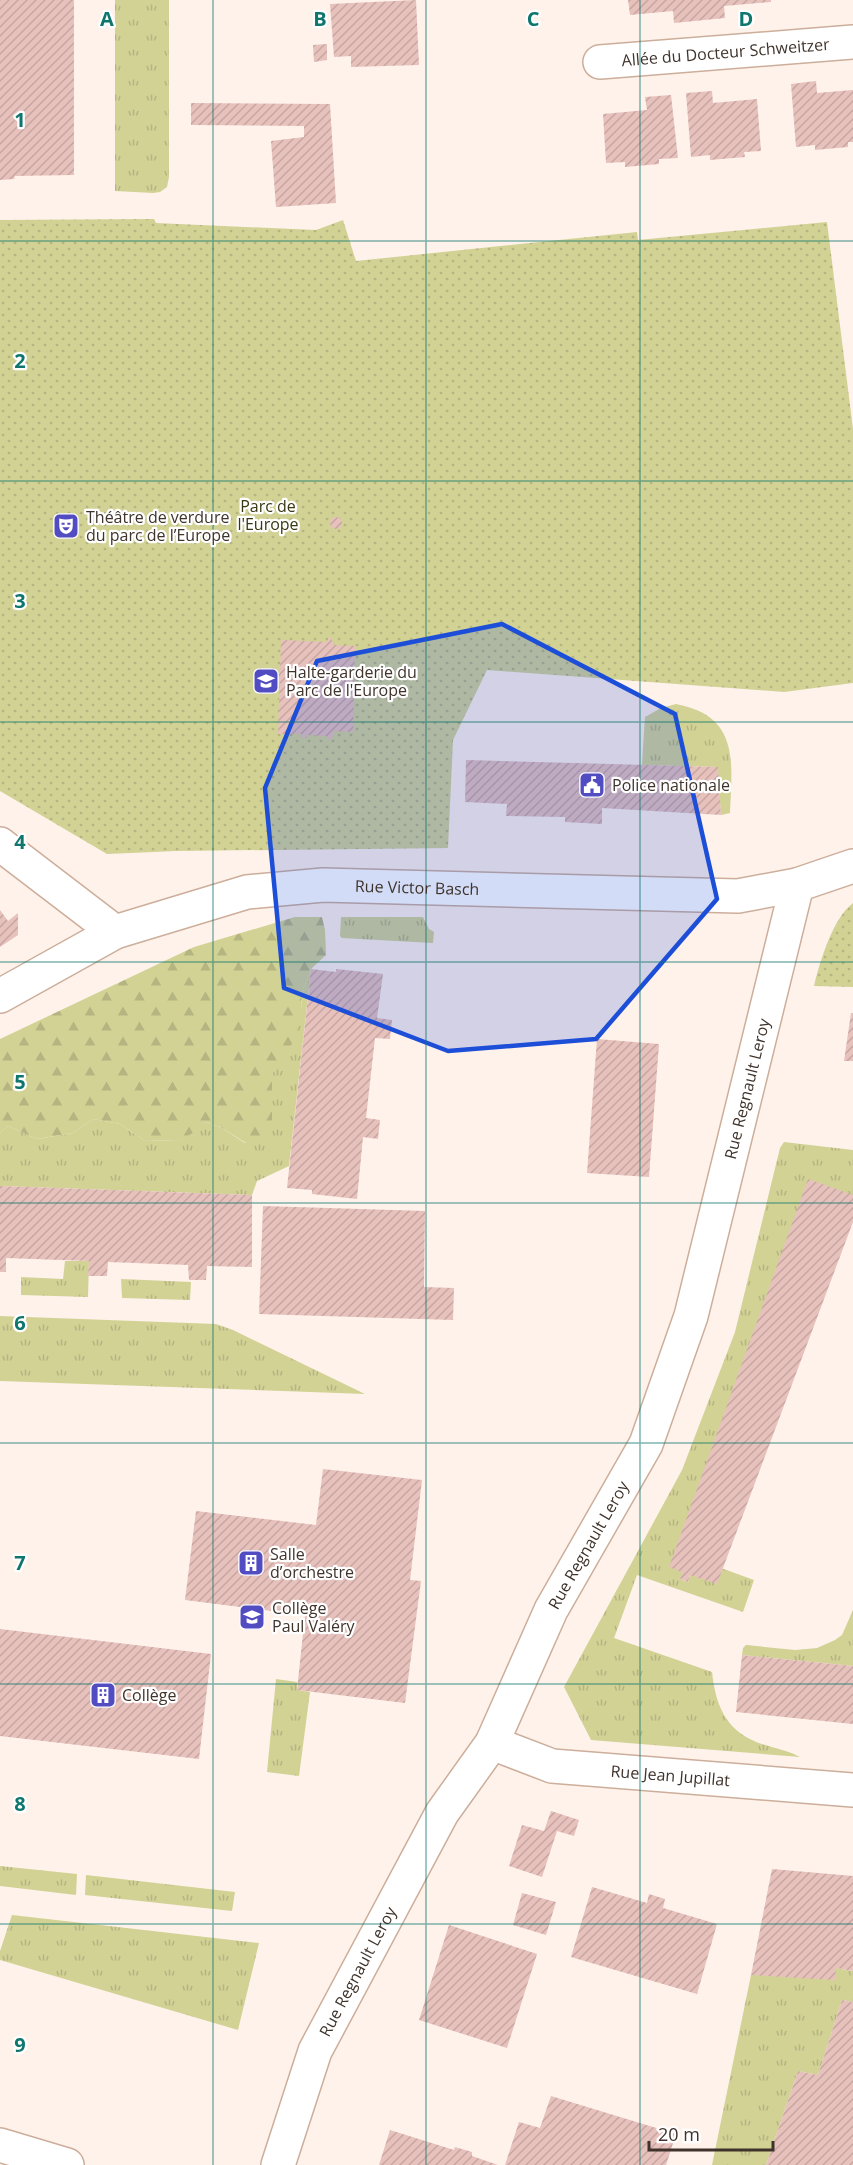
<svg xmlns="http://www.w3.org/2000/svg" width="853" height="2165" viewBox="0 0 853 2165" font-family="'Open Sans',sans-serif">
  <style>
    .grass { fill: url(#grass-tufts) }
    .forest { fill: url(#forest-firs) }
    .park { fill: url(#park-dots) }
    .building { fill: url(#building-hatch) }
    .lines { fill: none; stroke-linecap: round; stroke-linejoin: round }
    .minor-casing { stroke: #ccae9b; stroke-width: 36 }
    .minor { stroke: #fff; stroke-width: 33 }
    .marked { fill: #1d4ed8; fill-opacity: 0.2; stroke: #1d4ed8; stroke-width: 4.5; stroke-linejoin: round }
    .grid { fill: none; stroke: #0f766e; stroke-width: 1.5; stroke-opacity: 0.55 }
    .labels { text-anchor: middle; stroke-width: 4.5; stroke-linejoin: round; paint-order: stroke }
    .street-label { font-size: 16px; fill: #3f332b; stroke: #fff }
    .park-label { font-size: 16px; fill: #393811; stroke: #fff }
    .poi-label { font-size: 16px; fill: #3f332b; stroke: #fff; text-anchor: start }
    .grid-label { font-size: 20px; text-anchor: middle; font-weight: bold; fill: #0f766e; stroke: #fff; stroke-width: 4.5; stroke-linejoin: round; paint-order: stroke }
  </style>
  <defs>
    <pattern id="grass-tufts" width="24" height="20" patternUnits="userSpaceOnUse" patternTransform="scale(1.5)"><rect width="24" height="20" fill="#d2d295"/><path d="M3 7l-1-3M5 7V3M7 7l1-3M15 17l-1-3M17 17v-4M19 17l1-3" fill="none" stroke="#b5b581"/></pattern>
    <pattern id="forest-firs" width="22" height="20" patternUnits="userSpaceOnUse" patternTransform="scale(1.5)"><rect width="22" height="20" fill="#d2d295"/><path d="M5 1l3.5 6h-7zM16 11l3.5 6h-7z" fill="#b5b581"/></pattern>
    <pattern id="park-dots" width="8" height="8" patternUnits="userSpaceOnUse" patternTransform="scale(1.5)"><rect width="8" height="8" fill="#d2d295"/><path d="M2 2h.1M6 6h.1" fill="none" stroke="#b5b581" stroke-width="1.8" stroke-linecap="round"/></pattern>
    <pattern id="building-hatch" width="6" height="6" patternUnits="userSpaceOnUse" patternTransform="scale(1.5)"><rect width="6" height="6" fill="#e7c1bc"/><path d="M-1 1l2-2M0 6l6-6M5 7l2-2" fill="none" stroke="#c7a6a2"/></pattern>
  </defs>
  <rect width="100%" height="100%" fill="#fff2ea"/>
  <!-- grass -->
  <path class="grass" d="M115,0H169V177L167,187L160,192L153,193L115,191Z
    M676,704C740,716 732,762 730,813L721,815L717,767L642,765L645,717L661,708Z
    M341,917H423L429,929L434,932L433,943L342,938L340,936Z
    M311,969L289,1166L257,1181L252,1195L0,1186V1133L8,1126L37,1139L73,1133L93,1119L120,1124L145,1141L180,1140L205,1122L222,1128L245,1143L272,1120V1074L301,1010L302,992Z
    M784,1142L853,1150V1195L680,1579L688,1582L690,1575L721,1568L754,1580L743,1612L637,1575L614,1638L712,1672C716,1710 729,1736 769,1746C781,1750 789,1751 800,1757L591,1740L564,1687L682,1470L735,1332L780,1148Z
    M65,1261H89L88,1297L21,1295V1277L63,1279Z
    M121,1279L191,1282L190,1300L122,1298Z
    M0,1316L216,1324L233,1330L365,1394L0,1381Z
    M853,1610V1666L742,1655L743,1648L746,1645L795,1650L817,1648L835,1640L842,1635Z
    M276,1679L297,1682V1690L310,1692L299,1776L267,1772Z
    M0,1866L77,1874L76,1895L0,1886Z
    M86,1875L235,1892L232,1911L85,1895Z
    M12,1915L259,1943L238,2030L0,1960V1951Z
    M836,1968L853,1971V2002L842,2000L818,2075L798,2071L766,2165H712L751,1975Z"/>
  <!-- forest -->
  <path class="forest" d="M295,917H322L325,930L326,955L311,969L302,992L301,1010L293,1042L272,1074V1120L263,1137L246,1143L222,1128L205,1122L200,1129L180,1140L145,1141L120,1124L93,1119L73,1133L37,1139L8,1126L0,1133V1039L194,947Z"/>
  <!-- park -->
  <path class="park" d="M154,219L156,223L316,230L343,220L356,261L637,232L638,240L827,222L853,429V683L784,692L487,670L453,740L448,848L176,851L107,854L0,791V220Z
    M853,903V987L814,986C820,961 833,918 853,903Z"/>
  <!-- building -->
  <path class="building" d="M0,0H74V175L15,176L14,179L0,180Z
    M416,0L419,65L351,67V56L334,57L330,4Z
    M628,0H771V2L724,6L725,18L674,23L673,11L630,15Z
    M327,44V60L314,62L313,45Z
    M816,81L817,93L853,90V142H848V147L815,150V145L796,147L791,84Z
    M712,91L713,103L757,99L761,151L744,152L745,157L710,160V155L691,157L686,93Z
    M671,95L678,158L659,159V164L625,167V162L606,163L603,114L647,110L645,97Z
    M191,103L330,104L336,203L276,207L271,141L304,137V126L191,125Z
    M330 523a6 6 0 1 1 12 0a6 6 0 1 1-12 0Z
    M328,638H331L334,645L355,646L353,732L334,731V736H332L331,739H328V736L307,735L306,738H302V734H278L281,640L328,642Z
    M466,760L718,767L721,815L602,808V824L565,822V817L506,816L507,804L465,802Z
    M0,910L8,921L18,913V935L0,947Z
    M311,969L336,972V969L383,974L377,1018L392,1020L390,1039L375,1038L366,1118L380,1120L378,1139L363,1137L357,1199L312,1194V1190L287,1188Z
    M851,1013H853V1061H844Z
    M597,1039L659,1044L649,1177L587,1173Z
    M808,1179L853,1195V1222L717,1584L690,1575L688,1582L680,1579L682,1572L669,1567Z
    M0,1186L252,1195V1267L207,1266L206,1280H189L188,1265L108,1262L107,1276H88L89,1261L6,1258V1272H0Z
    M263,1206L425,1211L424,1287L454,1288L453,1320L259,1314Z
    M323,1469L422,1480L410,1580L421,1581L405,1703L297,1690L305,1615L185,1600L196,1511L316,1525Z
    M0,1629L211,1654L199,1759L0,1736Z
    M742,1655L853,1666V1724L736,1712Z
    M551,1811L579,1820L574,1836L557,1831L542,1877L509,1866L522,1825L544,1831Z
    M772,1869L853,1876V1971L836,1968L835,1980L751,1975Z
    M592,1887L647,1903L649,1894L665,1899L663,1908L717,1924L697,1994L571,1957Z
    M522,1893L556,1902L546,1935L513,1925Z
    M449,1925L537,1954L507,2048L419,2020Z
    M842,2000L853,2002V2165H766L798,2071L818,2075Z
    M551,2096L676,2134L666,2165H505L519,2122L540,2128Z
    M390,2130L454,2150L455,2147L472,2152V2156L498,2165H379Z"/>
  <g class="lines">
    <!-- minor casing -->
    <g class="minor-casing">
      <g id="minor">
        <path id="s1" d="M600,62L853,42"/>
        <path d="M0,844L115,932"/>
        <path id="s2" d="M0,996L115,932L247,892L323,885L738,896L797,885L853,866"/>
        <path id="s3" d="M492,1743L552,1766L853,1790"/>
        <path d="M0,2145L67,2165"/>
        <path id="s4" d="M278,2165L315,2051L442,1813L492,1743L551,1610L646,1444L691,1316L797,885"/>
      </g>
    </g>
    <!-- minor -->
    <use href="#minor" class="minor"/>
  </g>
  <!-- marked area -->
  <path class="marked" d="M502,624L675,714L717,899L596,1039L448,1051L284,988L265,788L317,661Z"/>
  <!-- grid -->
  <path class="grid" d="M213,0V2165M426,0V2165M640,0V2165M0,241H853M0,481H853M0,722H853M0,962H853M0,1203H853M0,1443H853M0,1684H853M0,1924H853"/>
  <!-- icons -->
  <defs>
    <g id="theatre-square" transform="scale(1.35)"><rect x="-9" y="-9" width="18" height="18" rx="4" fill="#524cc3" stroke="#fff"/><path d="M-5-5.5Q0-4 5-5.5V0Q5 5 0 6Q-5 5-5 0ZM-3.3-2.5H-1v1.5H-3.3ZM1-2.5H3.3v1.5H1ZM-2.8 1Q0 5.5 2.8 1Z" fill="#fff"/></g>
    <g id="school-square" transform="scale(1.35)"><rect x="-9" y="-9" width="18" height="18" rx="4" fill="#524cc3" stroke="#fff"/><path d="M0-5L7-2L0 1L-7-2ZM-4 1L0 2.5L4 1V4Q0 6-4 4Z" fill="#fff"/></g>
    <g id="civic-square" transform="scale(1.35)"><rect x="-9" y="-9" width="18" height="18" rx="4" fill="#524cc3" stroke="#fff"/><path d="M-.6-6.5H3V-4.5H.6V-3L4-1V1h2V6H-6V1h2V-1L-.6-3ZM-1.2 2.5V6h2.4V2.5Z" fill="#fff"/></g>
    <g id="building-square" transform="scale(1.35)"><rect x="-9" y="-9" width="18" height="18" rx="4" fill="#524cc3" stroke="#fff"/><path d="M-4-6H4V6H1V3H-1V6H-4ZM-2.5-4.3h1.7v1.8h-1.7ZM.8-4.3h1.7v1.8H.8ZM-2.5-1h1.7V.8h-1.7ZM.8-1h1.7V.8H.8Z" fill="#fff"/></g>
  </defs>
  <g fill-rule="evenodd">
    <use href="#theatre-square" x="66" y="526"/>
    <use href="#school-square" x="266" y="681"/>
    <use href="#civic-square" x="592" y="785"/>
    <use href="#building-square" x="251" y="1563"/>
    <use href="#school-square" x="252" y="1617"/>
    <use href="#building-square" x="103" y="1695"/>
  </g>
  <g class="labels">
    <!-- street labels -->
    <g class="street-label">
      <text dy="6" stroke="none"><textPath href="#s1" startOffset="126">Allée du Docteur Schweitzer</textPath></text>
      <text dy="6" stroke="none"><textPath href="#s2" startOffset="440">Rue Victor Basch</textPath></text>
      <text dy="6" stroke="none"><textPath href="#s4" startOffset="1182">Rue Regnault Leroy</textPath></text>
      <text dy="6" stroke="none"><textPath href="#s4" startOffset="696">Rue Regnault Leroy</textPath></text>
      <text dy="6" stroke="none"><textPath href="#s3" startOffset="183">Rue Jean Jupillat</textPath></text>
      <text dy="6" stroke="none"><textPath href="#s4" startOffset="210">Rue Regnault Leroy</textPath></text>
    </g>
    <!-- park labels -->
    <g class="park-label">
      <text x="268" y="512">Parc de<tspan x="268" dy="18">l'Europe</tspan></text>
    </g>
    <!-- poi labels -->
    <g class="poi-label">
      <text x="86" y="523">Théâtre de verdure<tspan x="86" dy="18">du parc de l’Europe</tspan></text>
      <text x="286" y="678">Halte-garderie du<tspan x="286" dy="18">Parc de l'Europe</tspan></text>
      <text x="612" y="791">Police nationale</text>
      <text x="270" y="1560">Salle<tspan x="270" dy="18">d’orchestre</tspan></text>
      <text x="272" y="1614">Collège<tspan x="272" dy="18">Paul Valéry</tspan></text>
      <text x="122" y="1701">Collège</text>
    </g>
  </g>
  <g class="grid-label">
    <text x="107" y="26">A</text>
    <text x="320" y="26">B</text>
    <text x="533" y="26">C</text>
    <text x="746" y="26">D</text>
    <text x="20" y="127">1</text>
    <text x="20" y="368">2</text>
    <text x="20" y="608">3</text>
    <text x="20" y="849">4</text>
    <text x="20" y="1089">5</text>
    <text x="20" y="1330">6</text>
    <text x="20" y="1570">7</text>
    <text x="20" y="1811">8</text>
    <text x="20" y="2052">9</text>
  </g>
  <!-- scale -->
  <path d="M649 2141v9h124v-9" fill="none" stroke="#3f332b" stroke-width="3"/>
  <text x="658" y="2141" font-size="18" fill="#3f332b" stroke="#ffffff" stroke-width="4.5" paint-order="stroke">20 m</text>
</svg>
